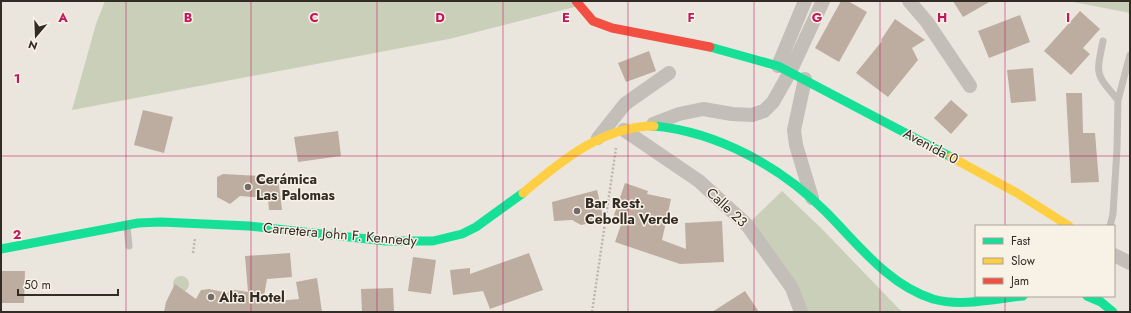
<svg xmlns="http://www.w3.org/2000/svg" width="1131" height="313" viewBox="0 0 1131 313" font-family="Jost,sans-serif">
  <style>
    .green { fill: #c9cfb9 }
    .building { fill: #bdaca0 }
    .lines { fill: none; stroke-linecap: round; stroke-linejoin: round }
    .path { stroke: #bbb6b0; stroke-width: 2.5; stroke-dasharray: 2 2; stroke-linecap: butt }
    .lane { stroke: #c3beb7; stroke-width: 7 }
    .street { stroke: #c3beb7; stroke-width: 14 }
    .fast { stroke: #16e098; stroke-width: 9 }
    .slow { stroke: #ffcf43; stroke-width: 9 }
    .jam { stroke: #f24e42; stroke-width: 9 }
    .grid { fill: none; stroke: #c2185b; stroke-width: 1; stroke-opacity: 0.55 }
    .poi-dot { fill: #736c66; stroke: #f8f1e5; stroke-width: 1.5 }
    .labels { text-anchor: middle; stroke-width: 3; stroke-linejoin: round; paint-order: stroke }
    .street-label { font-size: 14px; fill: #332b26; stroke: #f8f1e5 }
    .poi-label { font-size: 14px; font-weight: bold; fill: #332b26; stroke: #f8f1e5; text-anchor: start }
    .grid-label { font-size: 13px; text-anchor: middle; font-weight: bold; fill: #c2185b; stroke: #f8f1e5; stroke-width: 3; stroke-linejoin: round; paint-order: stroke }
  </style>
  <rect width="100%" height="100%" fill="#eae6de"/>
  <!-- green -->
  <path class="green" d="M105,1H576L578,6L449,39L72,110L96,24Z
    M1068,1H1130V13Z
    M782,191L821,228L902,312H801L747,225Z
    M173 284a8 8 0 1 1 16 0a8 8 0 1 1-16 0Z"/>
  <!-- building -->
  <path class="building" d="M841,1H848L867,12L839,62L815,48Z
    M953,1H991L963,17Z
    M1080,11L1100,29L1083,48L1090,54L1071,75L1044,51Z
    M1020,15L1030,42L989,58L978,31Z
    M895,19L925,40L912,48L918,60L888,97L856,73L882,41L881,40Z
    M649,51L656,71L626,82L618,63Z
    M1033,68L1036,101L1011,103L1007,70Z
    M1066,93H1082L1083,133H1095L1099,182L1071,183Z
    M951,100L968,115L951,134L934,118Z
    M143,110L173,117L164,153L134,145Z
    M338,131L341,156L298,162L294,137Z
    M223,174L278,177L282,210H269L268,198L240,196L230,204L217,197V177Z
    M625,183L648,191L647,194L671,199L662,240L686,249L685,223L722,221L724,262L680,264L615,242L624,216L613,218Z
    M597,190L604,220L581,225L572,220L554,221L552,202Z
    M290,253L292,277L267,279L263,302L299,299L296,282L317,278L322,312H164L166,302L175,284L196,299L201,290L209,289L228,293L229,289L248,292L245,256Z
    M529,253L543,290L490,309L483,291L453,295L450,270L470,268V274Z
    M413,257L436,260L431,294L408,291Z
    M1,271H25L24,303H1Z
    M393,288L394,312H362L361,289Z
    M745,291L759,312H712Z"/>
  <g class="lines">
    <!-- path -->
    <path class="path" d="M193,253L195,238
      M592,312L616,148"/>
    <!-- lane -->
    <path class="lane" d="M1103,41C1096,76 1095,73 1118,100
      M127,226L129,246
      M1110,226L1113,214L1117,149L1118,100L1130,55"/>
    <!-- street -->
    <path class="street" d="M909,1L927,22L970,86
      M778,66L805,1
      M805,79L794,130L796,145L812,198
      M653,124L679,114L703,109L732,114L752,115L764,111L773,102L790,72L823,1
      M624,130L699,181L747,225L792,288L801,312
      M598,138L625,104L669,73
      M1114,255L1130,263"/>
    <!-- fast -->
    <path class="fast" d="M710,47L778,66L951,157
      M654,126C718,132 781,167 826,212C858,244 888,285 933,299C961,307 994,299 1023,296
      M1,249L138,223L161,222L249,226L386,241H433L462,234L476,227L523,193
      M1087,296L1101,302L1113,312"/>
    <!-- slow -->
    <path class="slow" d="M951,157L1017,193L1069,226
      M523,193C560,162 602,126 654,126"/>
    <!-- jam -->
    <path class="jam" d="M576,1L593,21L612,28L710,47"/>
  </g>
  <!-- grid -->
  <path class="grid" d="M126,1V312M251,1V312M377,1V312M503,1V312M628,1V312M754,1V312M880,1V312M1005,1V226M1,156H1130M1005,296V312"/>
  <!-- markers -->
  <g class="poi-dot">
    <circle cx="248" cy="187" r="4"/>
    <circle cx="577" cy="211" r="4"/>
    <circle cx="211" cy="297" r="4"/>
  </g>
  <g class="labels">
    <!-- street labels -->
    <g class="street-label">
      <text transform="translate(931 146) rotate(28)" y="5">Avenida 0</text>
      <text transform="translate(727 207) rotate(43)" y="5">Calle 23</text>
      <text transform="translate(340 234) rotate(5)" y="5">Carretera John F. Kennedy</text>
    </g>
    <!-- poi labels -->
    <g class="poi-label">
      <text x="256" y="184">Cerámica<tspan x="256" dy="16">Las Palomas</tspan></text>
      <text x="585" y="208">Bar Rest.<tspan x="585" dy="16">Cebolla Verde</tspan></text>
      <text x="219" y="302">Alta Hotel</text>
    </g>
  </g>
  <g class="grid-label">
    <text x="63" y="22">A</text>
    <text x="188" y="22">B</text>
    <text x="314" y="22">C</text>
    <text x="440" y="22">D</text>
    <text x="566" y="22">E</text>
    <text x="691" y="22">F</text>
    <text x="817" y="22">G</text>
    <text x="942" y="22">H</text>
    <text x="1068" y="22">I</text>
    <text x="17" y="83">1</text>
    <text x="17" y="239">2</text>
  </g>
  <!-- border -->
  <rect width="1131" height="313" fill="none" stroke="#332b26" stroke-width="4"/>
  <!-- legend -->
  <rect x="975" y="225" width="140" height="72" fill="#f8f1e5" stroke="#a9a299"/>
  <rect x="983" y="238" width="20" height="6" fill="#16e098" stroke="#a9a299"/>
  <text x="1011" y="245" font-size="12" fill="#332b26">Fast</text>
  <rect x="983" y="258" width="20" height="6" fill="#ffcf43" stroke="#a9a299"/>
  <text x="1011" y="265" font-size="12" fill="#332b26">Slow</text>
  <rect x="983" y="278" width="20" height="6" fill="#f24e42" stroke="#a9a299"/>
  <text x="1011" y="285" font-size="12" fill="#332b26">Jam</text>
  <!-- north arrow -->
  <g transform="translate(36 36) rotate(199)" stroke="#f8f1e5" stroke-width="3" paint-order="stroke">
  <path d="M0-3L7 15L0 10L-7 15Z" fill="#332b26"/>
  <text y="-6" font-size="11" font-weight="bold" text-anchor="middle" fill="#332b26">N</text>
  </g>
  <!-- scale -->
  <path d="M18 289v6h100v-6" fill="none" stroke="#332b26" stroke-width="2"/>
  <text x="24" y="289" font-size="12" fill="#332b26" stroke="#f8f1e5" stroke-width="3" paint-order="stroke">50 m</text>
</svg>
